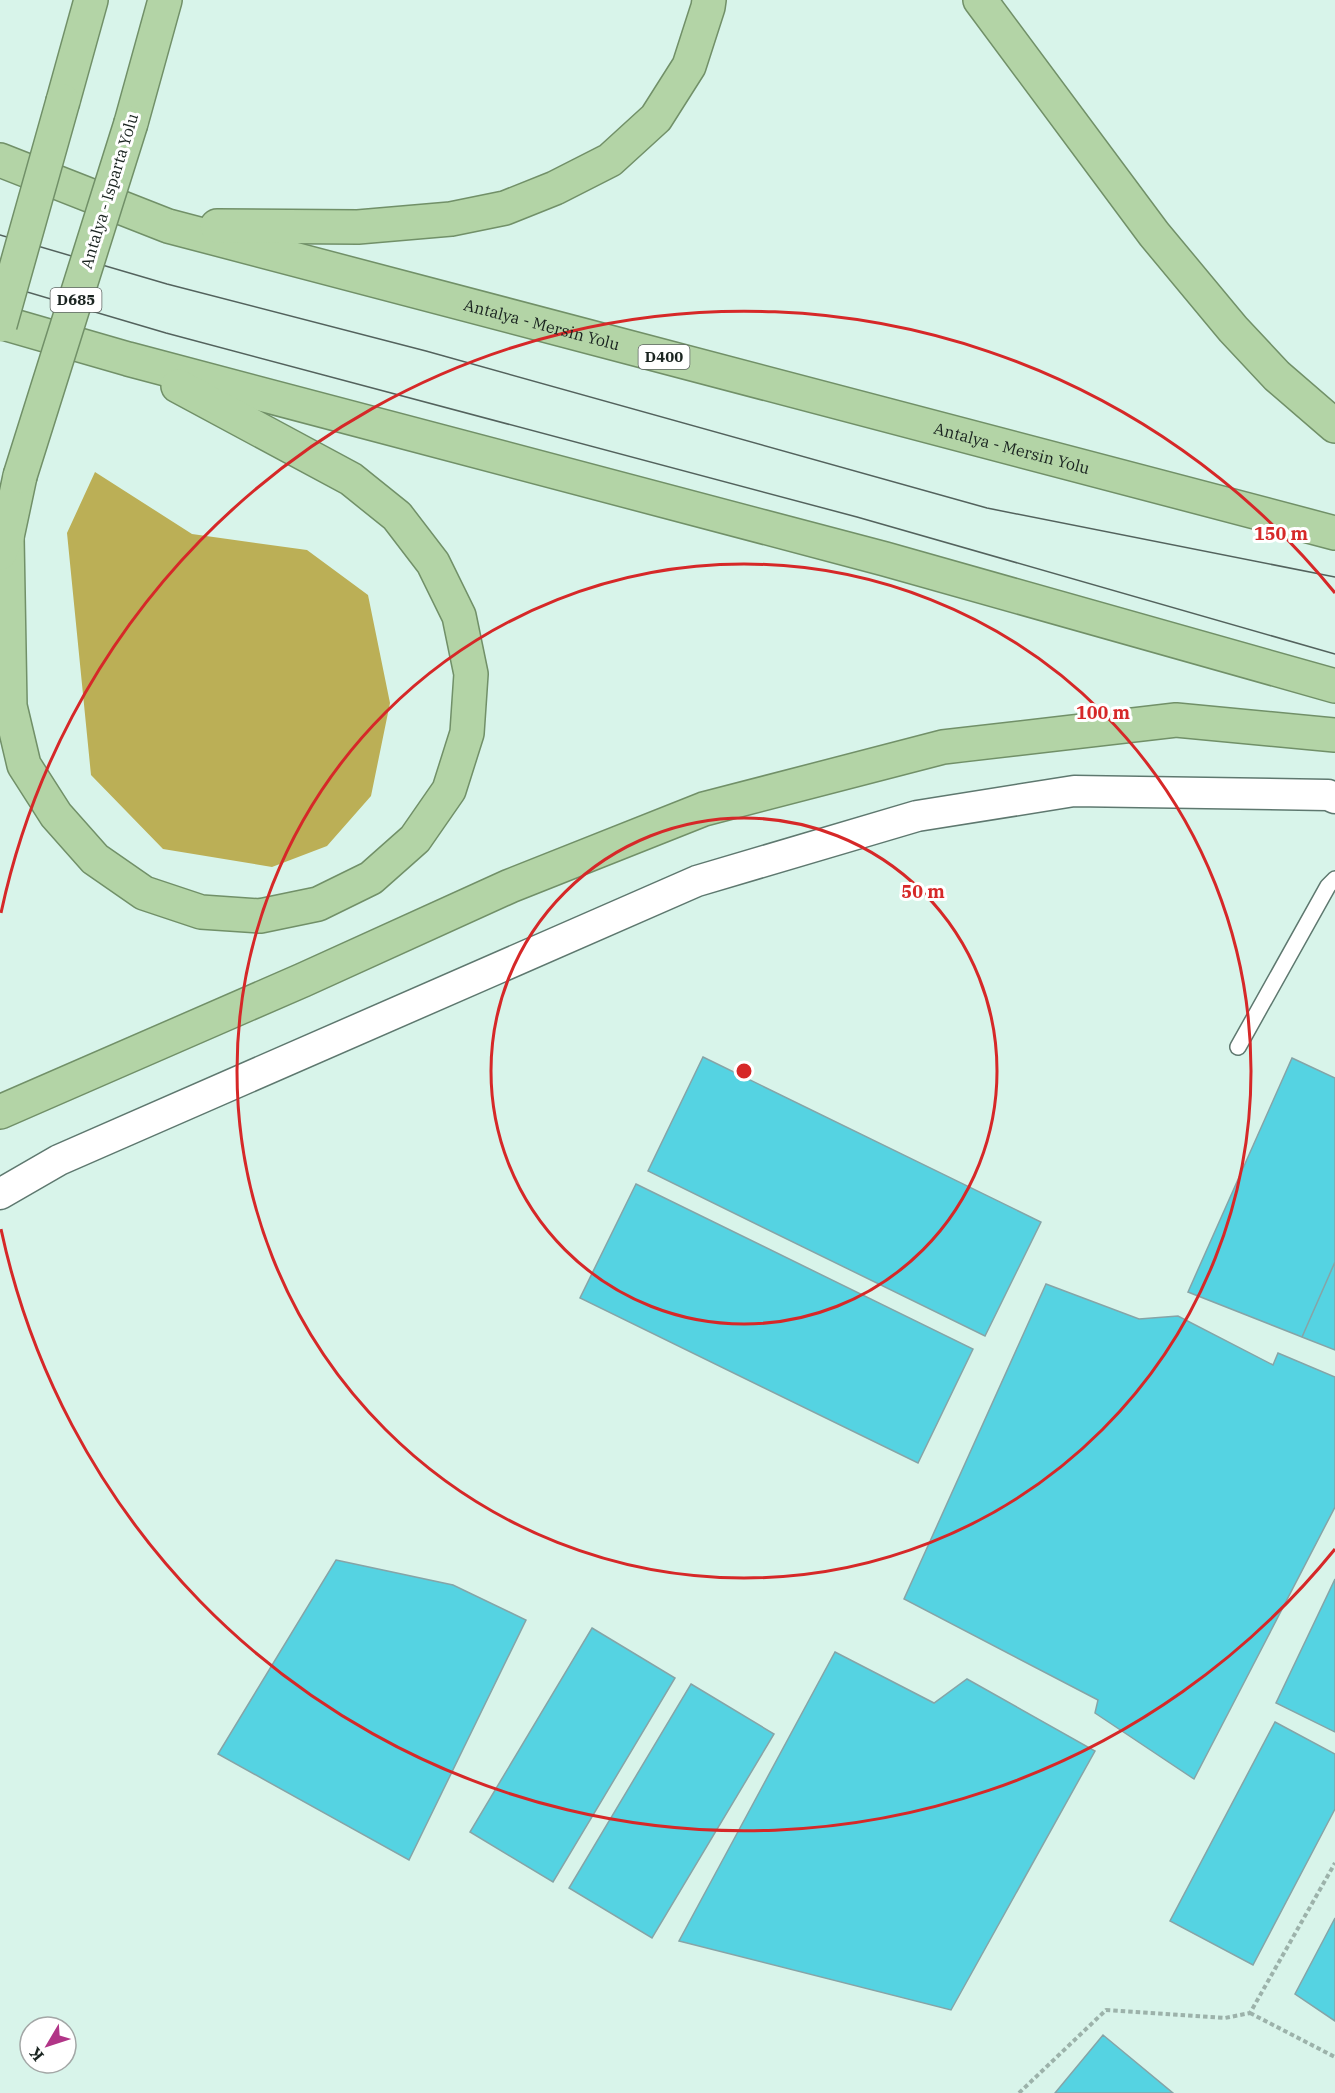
<svg xmlns="http://www.w3.org/2000/svg" width="1335" height="2093" viewBox="0 0 1335 2093" font-family="'IBM Plex Serif',serif">
  <style>
    .forest { fill: #bbaf56 }
    .building { fill: #55d3e2; stroke: #86a4a7; stroke-width: 1.5 }
    .lines { fill: none; stroke-linecap: round; stroke-linejoin: round }
    .service-casing { stroke: #5e786f; stroke-width: 18 }
    .minor-casing { stroke: #5e786f; stroke-width: 33 }
    .trunk-casing { stroke: #719068; stroke-width: 36 }
    .path { stroke: #9cb2aa; stroke-width: 4; stroke-dasharray: 4.5 3; stroke-linecap: butt }
    .service { stroke: #fff; stroke-width: 15 }
    .minor { stroke: #fff; stroke-width: 30 }
    .trunk { stroke: #b3d4a6; stroke-width: 33 }
    .tram { stroke: #53625d; stroke-width: 1.5 }
    .trunk-bridge-casing { stroke: #719068; stroke-width: 36; stroke-linecap: butt }
    .trunk-bridge { stroke: #b3d4a6; stroke-width: 33 }
    .ring { fill: none; stroke: #d62828; stroke-width: 3 }
    .labels { text-anchor: middle; stroke-width: 6; stroke-linejoin: round; paint-order: stroke }
    .shield { fill: #fff; stroke: #5f6663; stroke-width: 1.5 }
    .shield-label { font-size: 15px; font-weight: bold; fill: #1a2420 }
    .street-label { font-size: 16px; fill: #1a2420; stroke: #fff }
    .centre { fill: #d62828; stroke: #fff; stroke-width: 3 }
    .ring-label { font-size: 18px; text-anchor: middle; font-weight: bold; fill: #d62828; stroke: #fff; stroke-width: 6; stroke-linejoin: round; paint-order: stroke }
  </style>
  <rect width="100%" height="100%" fill="#d8f4ea"/>
  <!-- forest -->
  <path class="forest" d="M95,472L192,534L307,550L368,595L390,703L371,796L327,846L272,867L163,849L91,775L67,533Z"/>
  <!-- building -->
  <path class="building" d="M703,1057L1041,1222L985,1336L648,1171Z
    M1292,1058L1335,1078V1262L1302,1337L1188,1292Z
    M636,1184L973,1349L918,1463L580,1298Z
    M1335,1262V1350L1302,1337Z
    M1046,1284L1139,1319L1178,1316L1273,1365L1278,1353L1335,1377V1507L1194,1779L1095,1713L1098,1700L904,1599Z
    M336,1560L453,1585L526,1620L409,1860L218,1754Z
    M1335,1579V1732L1276,1703Z
    M592,1628L675,1678L553,1882L470,1832Z
    M835,1652L934,1703L967,1679L1095,1751L951,2010L679,1941Z
    M691,1684L774,1734L652,1938L569,1888Z
    M1275,1722L1335,1754V1809L1253,1965L1170,1921Z
    M1335,1918V2021L1295,1994Z
    M1103,2035L1173,2093H1055Z"/>
  <g class="lines">
    <!-- service casing -->
    <g class="service-casing">
      <path id="service" d="M1238,1047L1328,886L1335,879"/>
    </g>
    <!-- minor casing -->
    <g class="minor-casing">
      <path id="minor" d="M0,1194L59,1160L697,881L917,816L1074,791L1328,795L1335,798"/>
    </g>
    <!-- trunk casing -->
    <g class="trunk-casing">
      <g id="trunk">
        <path d="M980,0L1154,234L1233,329L1277,376L1335,426"/>
        <path d="M63,101L91,0"/>
        <path d="M131,123L165,0"/>
        <path id="s1" d="M0,160L168,226L1335,533"/>
        <path d="M217,226L358,227L451,219L505,208L555,188L610,160L656,118L689,66L708,7L709,0"/>
        <path d="M0,322L128,359L885,559L1335,686"/>
        <path d="M7,537L10,706L24,765L56,815L95,859L144,893L201,912L260,916L318,904L371,878L415,839L449,790L467,733L471,674L459,616L433,563L397,516L351,479L178,386"/>
        <path d="M0,553L7,537L20,476"/>
        <path d="M0,1112L303,980L510,886L704,809L943,747L1176,720L1335,735"/>
      </g>
    </g>
    <!-- path -->
    <path class="path" d="M1250,2013L1335,2057
      M1019,2093L1106,2010L1225,2018L1250,2013L1335,1863"/>
    <!-- service -->
    <use href="#service" class="service"/>
    <!-- minor -->
    <use href="#minor" class="minor"/>
    <!-- trunk -->
    <use href="#trunk" class="trunk"/>
    <!-- tram -->
    <path class="tram" d="M0,235L167,284L426,351L987,508L1335,577
      M0,284L166,333L857,517L1335,654"/>
    <!-- trunk-bridge casing -->
    <g class="trunk-bridge-casing">
      <path id="trunk-bridge" d="M0,325L63,101
        M20,476L131,123"/>
    </g>
    <!-- trunk-bridge -->
    <use href="#trunk-bridge" class="trunk-bridge"/>
  </g>
  <!-- distance rings -->
  <g class="ring">
    <circle cx="744" cy="1071" r="253"/>
    <circle cx="744" cy="1071" r="507"/>
    <path d="M1335 1549A760 760 0 0 1 1 1229M1 913A760 760 0 0 1 1335 593"/>
  </g>
  <g class="labels">
    <!-- shield labels -->
    <g class="shield">
      <rect x="50.5" y="288" width="51" height="24" rx="4.5"/>
      <rect x="638.5" y="345" width="51" height="24" rx="4.5"/>
    </g>
    <g class="shield-label">
      <text x="76" y="305">D685</text>
      <text x="664" y="362">D400</text>
    </g>
    <!-- street labels -->
    <g class="street-label">
      <text transform="translate(109 191) rotate(-73)" y="6">Antalya - Isparta Yolu</text>
      <text dy="6" stroke="none"><textPath href="#s1" startOffset="567">Antalya - Mersin Yolu</textPath></text>
      <text dy="6" stroke="none"><textPath href="#s1" startOffset="1053">Antalya - Mersin Yolu</textPath></text>
    </g>
  </g>
  <circle cx="744" cy="1071" r="9" class="centre"/>
  <g class="ring-label">
    <text x="1281" y="540">150 m</text>
    <text x="1103" y="719">100 m</text>
    <text x="923" y="898">50 m</text>
  </g>
  <!-- north arrow -->
  <g transform="translate(48 2045) rotate(231)"><circle r="28" fill="#ffffff" stroke="#a3a7a6" stroke-width="1.5"/>
  <path d="M0-4.5L10 22L0 15L-10 22Z" fill="#b13587"/>
  <text y="-9" font-size="16" font-weight="bold" text-anchor="middle" fill="#1a2420">K</text>
  </g>
</svg>
